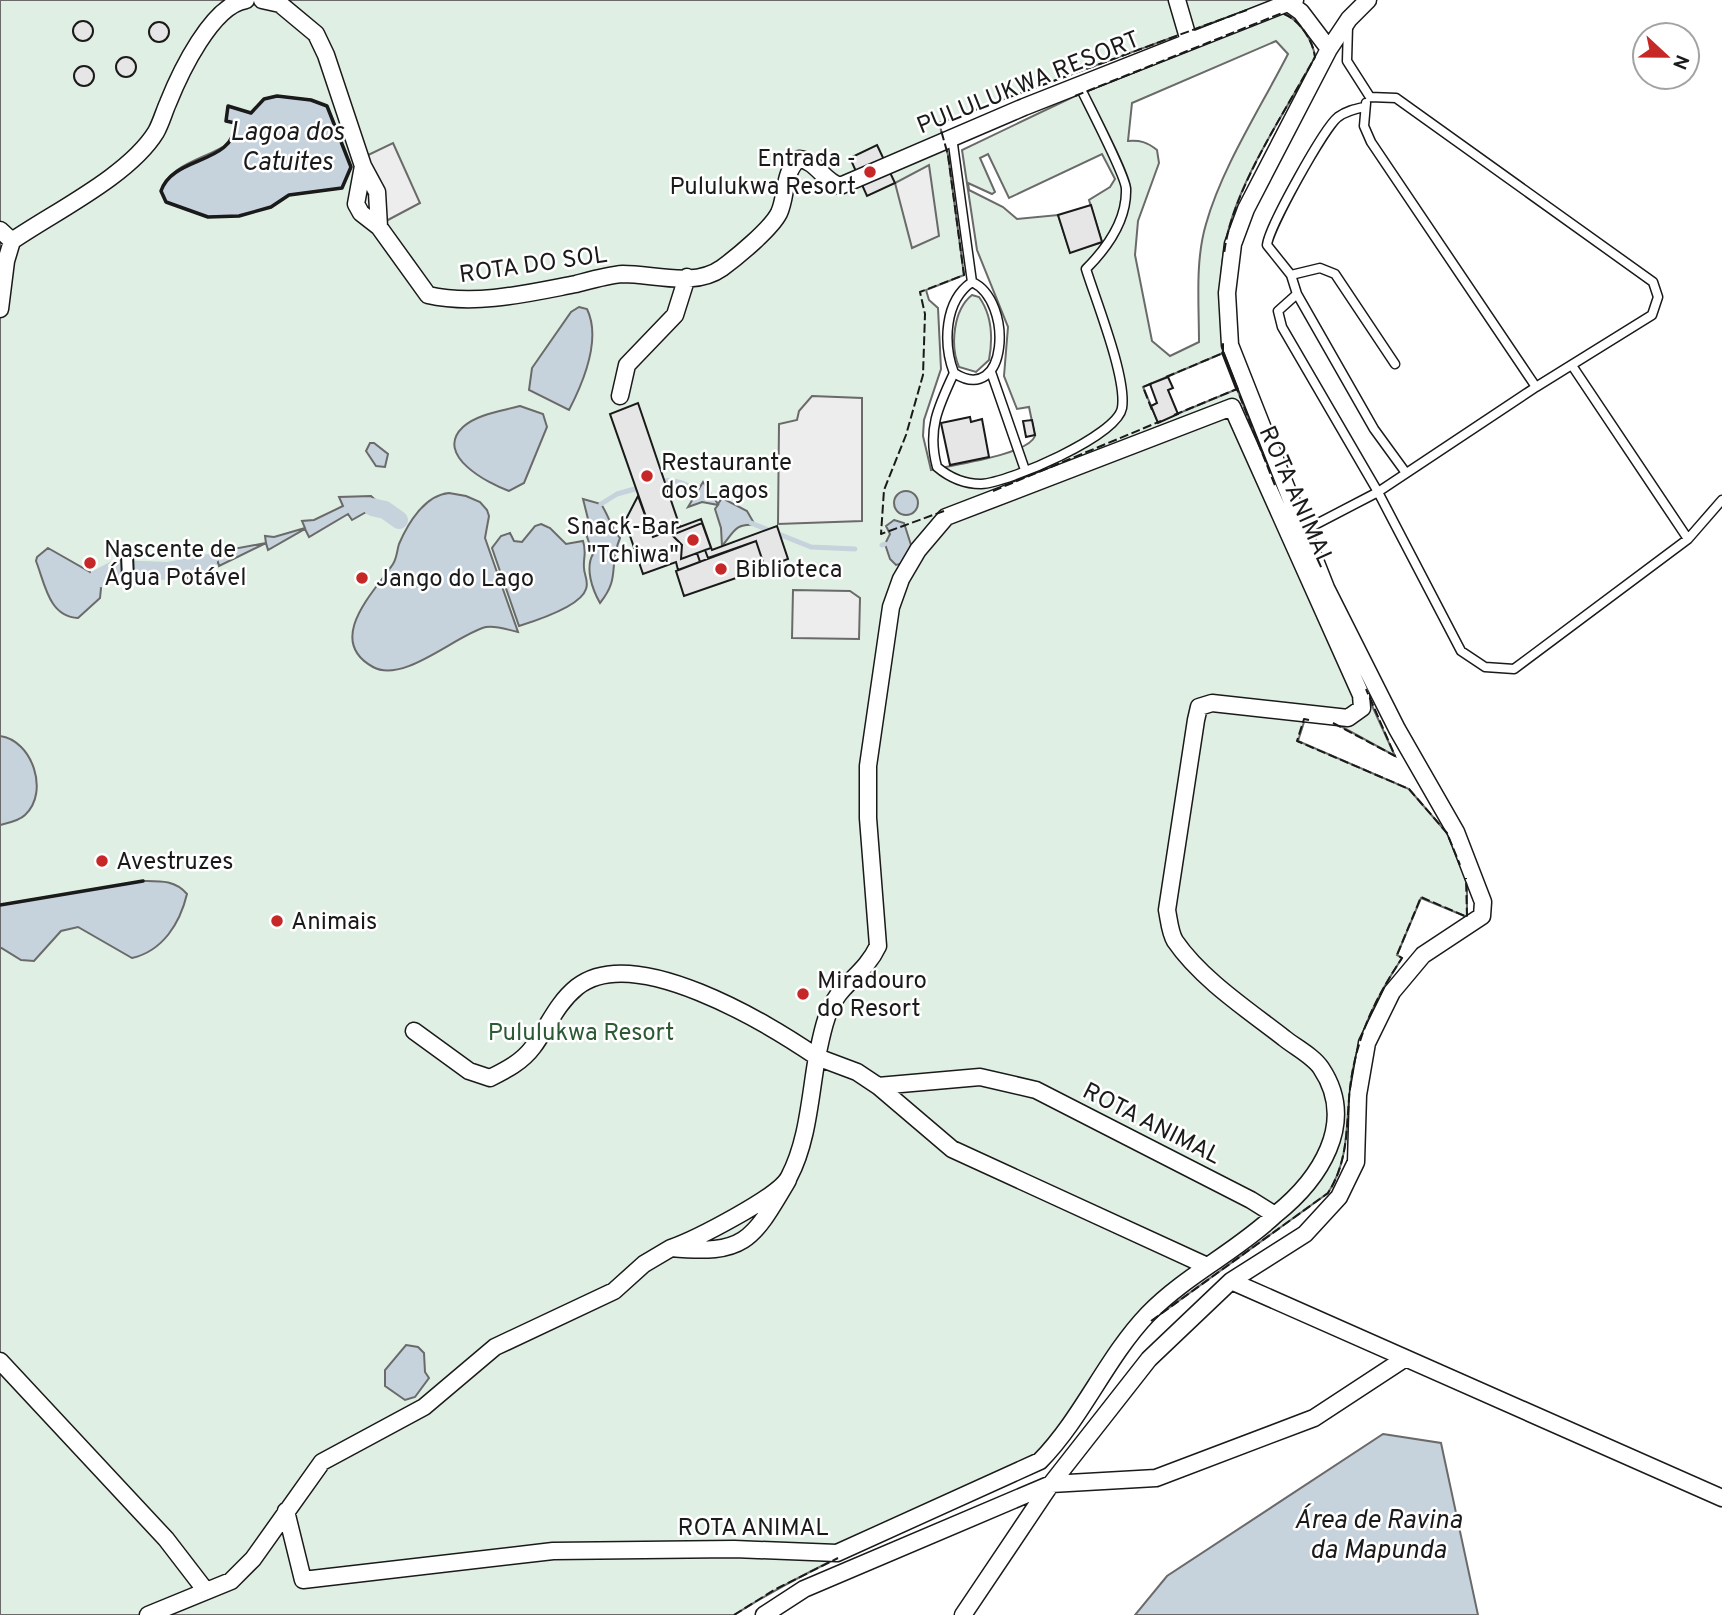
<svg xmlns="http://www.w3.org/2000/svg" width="1722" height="1615" viewBox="0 0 1722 1615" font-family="Overpass,sans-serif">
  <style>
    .green { fill: #e0efe3; stroke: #6a6a6a; stroke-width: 2; fill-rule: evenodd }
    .parking { fill: #ededed; stroke: #6a6a6a; stroke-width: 2 }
    .water { fill: #c6d2dc; stroke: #6a6a6a; stroke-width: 2 }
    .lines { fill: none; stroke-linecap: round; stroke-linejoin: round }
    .stream { stroke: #c6d2dc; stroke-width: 5 }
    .canal { stroke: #c6d2dc; stroke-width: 18 }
    .building { fill: #e6e6e6; stroke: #1a1a1a; stroke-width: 2 }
    .service-casing { stroke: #1a1a1a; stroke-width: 11 }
    .pedestrian-casing { stroke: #1a1a1a; stroke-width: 14 }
    .minor-casing { stroke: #1a1a1a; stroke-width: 19 }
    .service { stroke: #fff; stroke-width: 8 }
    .pedestrian { stroke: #fff; stroke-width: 10 }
    .minor { stroke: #fff; stroke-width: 16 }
    .fence { stroke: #1a1a1a; stroke-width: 2; stroke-dasharray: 9 3.5; stroke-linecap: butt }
    .wall { stroke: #1a1a1a; stroke-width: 3.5 }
    .poi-dot { fill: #c62828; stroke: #fff; stroke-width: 2.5 }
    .labels { text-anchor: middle; stroke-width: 5; stroke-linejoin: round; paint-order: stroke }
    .street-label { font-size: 24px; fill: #1a1a1a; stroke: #fff }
    .poi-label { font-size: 24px; fill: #1a1a1a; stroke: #fff; text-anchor: start }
    .park-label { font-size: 24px; fill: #2b5a34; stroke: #fff }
    .water-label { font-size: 26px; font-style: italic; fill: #1a1a1a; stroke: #fff }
  </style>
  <rect width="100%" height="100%" fill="#fff"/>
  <!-- green -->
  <path class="green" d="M0,0H1274L939,123L948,155L964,275L926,290L929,300L938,308L941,369L924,420L923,436L931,470C951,465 1028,455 1035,436L1029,407L1017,409L1004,376L1008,327L977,250L962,150L1075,96L1282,13C1299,19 1313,40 1315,57C1285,113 1239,178 1226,240C1217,278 1223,316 1223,353L1143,387L1158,422L1237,389L1296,539L1395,756L1335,723L1305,719L1298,741L1409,789L1447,833L1467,879V917L1421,898L1397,955L1402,958C1379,993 1361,1027 1353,1069C1344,1113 1353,1154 1328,1193L1148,1323L1125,1352L1069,1437L1054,1457L1039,1469C936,1514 829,1555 734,1615H0ZM1276,41L1288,54C1261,107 1222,167 1206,224C1195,261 1199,303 1199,342L1170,356L1152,341L1135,255L1138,221L1159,163L1157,150C1147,142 1140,140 1128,141L1132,103ZM988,154L1009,198L1102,154L1115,179L1110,187L1089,200L1102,242L1070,252L1058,215L1017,219L1003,207L969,190L968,183L992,194L995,192L980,158Z
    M972,295L979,297C992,315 993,338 989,360L976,372L959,367C950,346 953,310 972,295Z"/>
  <!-- parking -->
  <path class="parking" d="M393,143L420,203L386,221L385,197L366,156Z
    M929,165L939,236L912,248L895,183Z
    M812,396L862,398V521L778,524L779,424L797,420L799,411Z
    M793,590L850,591L860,598L859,639L792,638Z"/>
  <!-- water -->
  <path class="water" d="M277,96L311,100L327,106L351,167L342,188L289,195L271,207L239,216L208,217L166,202L161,191C170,163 207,159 229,143L235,135V123L226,121L228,106L251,113L264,99Z
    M579,307L587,309C602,340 583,383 569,410L529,390L532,368L571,312Z
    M520,406L543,414L547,427L524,483L509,491C489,484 433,455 463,427C477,414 502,411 520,406Z
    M370,443H374L388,454L385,467L376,466L366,451Z
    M703,482L718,504L722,498L747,511L755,525C735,523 734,532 722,546L721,528L715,509L718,505L702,502L688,507Z
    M894 503a12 12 0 1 1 24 0a12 12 0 1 1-24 0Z
    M449,493L466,496L480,502L487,510L489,516L485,538L518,632C508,630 496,625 486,627C457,634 404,684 373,667C324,640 375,591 393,564C397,558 397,550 399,544C408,523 425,495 449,493Z
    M371,496L392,515L368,511L352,520L348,514L309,537L305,529L268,550L266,543L219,566L218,562L188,578L185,566C194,558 206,560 217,556V552L266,543L265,536L274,537L305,528L302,521L314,520L343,506L339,497Z
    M583,499L601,504C609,516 610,526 620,538C608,567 621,577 600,603C592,589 585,568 593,554L585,531L589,523Z
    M894,520L904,523L911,545L904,563L896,565L890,559L885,544L890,534L886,526Z
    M541,524L550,528L566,544L583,541C587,553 583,557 584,568C584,575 589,581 586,589C581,606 535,621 519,626L492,548L501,536L510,533L514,541L522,542L535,526Z
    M48,548L90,572L101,588L100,598L78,618C49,617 45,584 36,561L37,557Z
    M0,736C32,740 50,792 25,815C19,821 8,823 0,825Z
    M143,881C160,881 175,880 187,894C180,923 163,951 132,958L78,927L61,931L34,961L21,960L0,947V905Z
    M406,1345L418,1347L424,1353L425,1372L429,1378L415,1397L405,1400L385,1386V1370Z
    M1383,1434L1441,1443L1478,1615H1135L1167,1576Z"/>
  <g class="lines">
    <!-- stream -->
    <path class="stream" d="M658,482C676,477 688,485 703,495
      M601,504L617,494L642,487
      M751,523L811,547L855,549
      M882,545L885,544"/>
    <!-- canal -->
    <path class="canal" d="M372,507L385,510L399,520
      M97,579L116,569L168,571L208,563"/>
  </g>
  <!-- building -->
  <path class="building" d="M73 31a10 10 0 1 1 20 0a10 10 0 1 1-20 0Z
    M149 32a10 10 0 1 1 20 0a10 10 0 1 1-20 0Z
    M116 67a10 10 0 1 1 20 0a10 10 0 1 1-20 0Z
    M74 76a10 10 0 1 1 20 0a10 10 0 1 1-20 0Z
    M877,145L895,183L867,196L850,158Z
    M1091,205L1102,242L1070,253L1058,215Z
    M1168,377L1173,388L1168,390L1178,414L1158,423L1151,406L1157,403L1150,384Z
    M638,403L680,527L653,537L610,414Z
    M970,417L971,422L982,419L989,457L950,465L941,423Z
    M1032,420L1035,435L1026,437L1023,421Z
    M638,496L653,537L701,519L712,550L777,526L788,559L765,568L756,541L678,570L676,562L643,574L625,521Z
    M702,523L711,548L681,559L682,545L672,535Z
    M756,541L765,568L684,596L676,571L700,562L697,553L705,550L708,558Z"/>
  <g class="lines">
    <!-- service casing -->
    <g class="service-casing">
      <path id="service" d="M1348,26L1347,61L1370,97
        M1366,103L1364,126L1371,142L1536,387
        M1364,107C1355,109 1346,111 1338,117C1324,128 1269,227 1267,245L1291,275L1297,294L1374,429L1406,473
        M952,137L972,282
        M1291,275L1320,268L1335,274L1395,364
        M972,282C1014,301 1008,407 954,373C943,344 944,301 972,282Z
        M1297,294L1278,311L1282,327L1378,492L1461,651L1485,667L1514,669L1688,539L1722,500
        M1573,367L1688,539
        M991,372L1025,470
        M954,373C938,407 927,430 937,467C950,478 964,484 981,484C1008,483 1117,436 1122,408C1127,378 1096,301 1086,269C1107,248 1127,220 1126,189C1126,176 1087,102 1079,85
        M1303,531L1378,492L1536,387L1652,315L1658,297L1653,282L1396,98L1370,97"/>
    </g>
    <!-- pedestrian casing -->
    <g class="pedestrian-casing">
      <path id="pedestrian" d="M127,555L128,579"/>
    </g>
    <!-- minor casing -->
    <g class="minor-casing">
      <path id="minor" d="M262,0L280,4L316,34L326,55L363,166L377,192L379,227
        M1177,0L1189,41
        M1287,2L1301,12L1329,49
        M363,166L356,204L361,213L379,227L428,295C476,306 529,293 576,284C591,280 608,275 623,274C654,274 694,288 722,268C737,257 771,229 779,213C787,196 783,171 799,159C817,161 823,181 840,186L1024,107L1295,0
        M0,230L12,241C54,212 129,176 156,132C161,123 164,112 168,103C180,73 212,5 246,0
        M0,309L6,261L12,241
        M620,396L627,365L675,315L687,277
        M414,1031L469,1071L490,1078C506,1070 522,1062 533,1047C548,1027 556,1004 577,987C634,942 767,1023 817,1057C822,1034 826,1007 843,989C857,974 869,965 878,946L868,818V766L891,607L901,579L918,550L946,517L1232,407L1361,695L1362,708L1348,718L1212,703L1199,707L1196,720L1167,910C1169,920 1170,933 1175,941C1201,979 1248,1010 1284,1038C1295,1047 1313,1056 1321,1068C1358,1123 1319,1180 1275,1215
        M788,1180C752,1241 745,1255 671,1248C694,1240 779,1197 789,1177C808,1141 810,1096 817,1057L857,1072L878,1086L952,1149L1207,1266
        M1231,1281L1722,1498
        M0,1361L166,1539L206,1591
        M286,1511L303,1580L553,1551L734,1549L837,1553L1040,1461C1083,1417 1106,1358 1148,1314C1186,1275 1236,1252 1275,1215L1251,1200L1036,1090L980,1077L878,1086
        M148,1615L231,1581L253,1559L322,1462L424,1407L495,1347L614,1291L644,1264L671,1248
        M764,1615L804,1589L1051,1484L1156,1478L1314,1418L1404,1359
        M963,1615L1051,1484L1149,1359L1231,1281L1305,1234L1339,1197L1356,1162L1358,1095L1367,1043L1392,992L1423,955L1482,916L1483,902L1456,832L1397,729L1326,588L1230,345L1227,293L1233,244L1246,209L1329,49L1349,19L1368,0"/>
    </g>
    <!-- service -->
    <use href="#service" class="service"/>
    <!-- pedestrian -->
    <use href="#pedestrian" class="pedestrian"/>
    <!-- minor -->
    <use href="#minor" class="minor"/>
    <!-- fence -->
    <path class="fence" d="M1075,96L1282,13C1299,19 1313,40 1315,57C1285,112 1230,193 1224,255
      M1166,377L1223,353V342
      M1152,410L1143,387L1153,383
      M1174,415L1237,389L1276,488
      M993,491L1161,421
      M944,511L881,534L884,490L906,435L923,375L925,314L920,292L964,275L948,155L939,123L1247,10
      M1309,720L1304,719L1297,741L1409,789L1447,833L1460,865
      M1333,723L1395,756L1366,689
      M1151,1321L1328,1193C1353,1154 1344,1113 1353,1069C1361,1027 1379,993 1402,958L1397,955L1421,897L1467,917L1466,878
      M734,1615L774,1590L838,1558"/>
    <!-- wall -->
    <path class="wall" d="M277,96L311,100L327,106L351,167L342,188L289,195L271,207L239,216L208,217L166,202L161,191C173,155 235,165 235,123L226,121L228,106L251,113L264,99Z
      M1223,353L1237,389
      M0,905L143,881"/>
  </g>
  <!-- markers -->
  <g class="poi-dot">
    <circle cx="870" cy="172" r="7"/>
    <circle cx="647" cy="476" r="7"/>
    <circle cx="693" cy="540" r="7"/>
    <circle cx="90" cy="563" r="7"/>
    <circle cx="721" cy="569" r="7"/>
    <circle cx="362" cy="578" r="7"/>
    <circle cx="102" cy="861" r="7"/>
    <circle cx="277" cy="921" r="7"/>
    <circle cx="803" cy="994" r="7"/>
  </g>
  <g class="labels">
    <!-- street labels -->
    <g class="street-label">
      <text transform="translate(1028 82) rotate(-22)" y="8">PULULUKWA RESORT</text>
      <text transform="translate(533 264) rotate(-8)" y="8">ROTA DO SOL</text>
      <text transform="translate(1297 496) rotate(66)" y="8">ROTA ANIMAL</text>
      <text transform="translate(1152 1123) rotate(27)" y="8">ROTA ANIMAL</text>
      <text x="753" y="1535">ROTA ANIMAL</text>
    </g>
    <!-- poi labels -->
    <g class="poi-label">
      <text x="856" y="166" text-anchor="end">Entrada -<tspan x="856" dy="28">Pululukwa Resort</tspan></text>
      <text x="661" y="470">Restaurante<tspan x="661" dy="28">dos Lagos</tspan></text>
      <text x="679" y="534" text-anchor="end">Snack-Bar<tspan x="679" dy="28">"Tchiwa"</tspan></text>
      <text x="104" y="557">Nascente de<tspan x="104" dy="28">Água Potável</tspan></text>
      <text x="735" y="577">Biblioteca</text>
      <text x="376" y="586">Jango do Lago</text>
      <text x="116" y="869">Avestruzes</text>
      <text x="291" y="929">Animais</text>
      <text x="817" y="988">Miradouro<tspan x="817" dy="28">do Resort</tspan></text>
    </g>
    <!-- park labels -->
    <g class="park-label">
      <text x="581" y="1040">Pululukwa Resort</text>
    </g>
    <!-- water labels -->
    <g class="water-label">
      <text x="287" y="140">Lagoa dos<tspan x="287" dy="30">Catuites</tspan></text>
      <text x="1378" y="1528">Área de Ravina<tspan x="1378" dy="30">da Mapunda</tspan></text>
    </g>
  </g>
  <!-- north arrow -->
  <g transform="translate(1666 56) rotate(112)"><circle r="33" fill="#ffffff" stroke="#a3a3a3" stroke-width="2"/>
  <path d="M0-5L12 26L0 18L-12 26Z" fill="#c62828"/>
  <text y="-10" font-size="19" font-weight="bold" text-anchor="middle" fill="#1a1a1a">N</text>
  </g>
</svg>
